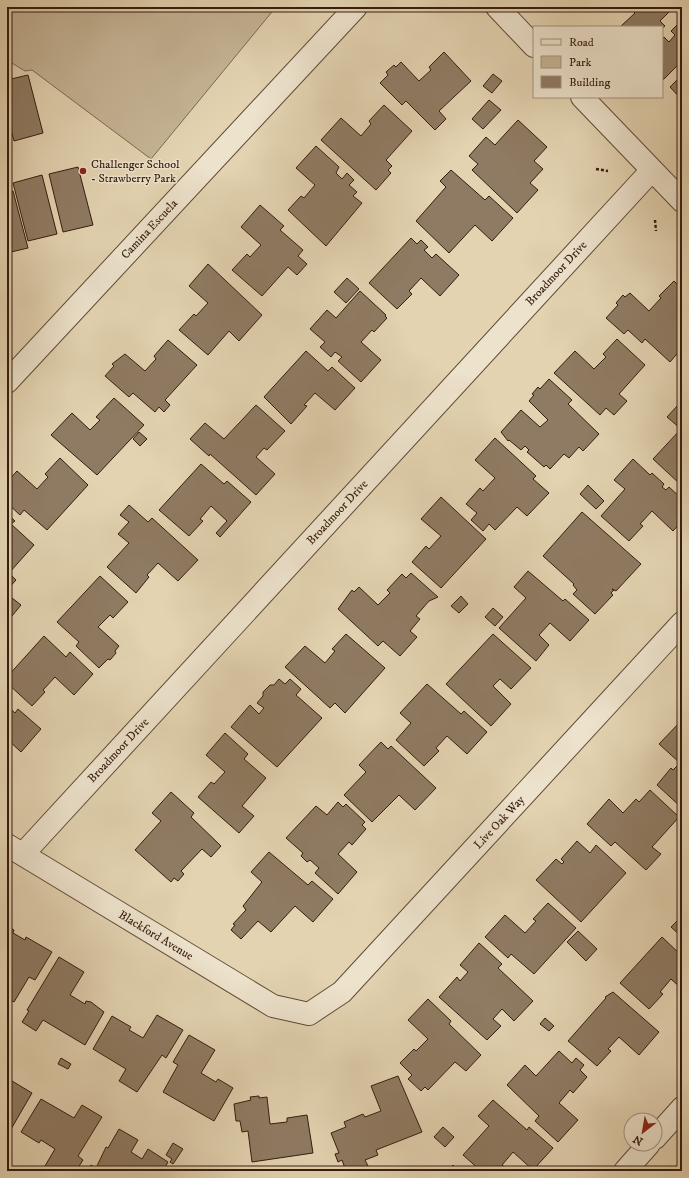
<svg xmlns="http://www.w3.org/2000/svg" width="689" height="1178" viewBox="0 0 689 1178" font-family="'IM FELL DW Pica',serif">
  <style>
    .green { fill: #c5b495; stroke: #7d6852 }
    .building { fill: #8f7b63; stroke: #351c0e }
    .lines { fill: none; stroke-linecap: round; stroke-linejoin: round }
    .minor-casing { stroke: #604a37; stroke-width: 24 }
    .path { stroke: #351c0e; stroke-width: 2.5; stroke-dasharray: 3 2; stroke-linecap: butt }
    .minor { stroke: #ede2cc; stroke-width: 22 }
    .poi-dot { fill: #8f2418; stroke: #ede2cc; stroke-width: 1.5 }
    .labels { text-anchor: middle; stroke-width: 3; stroke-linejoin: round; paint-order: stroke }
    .poi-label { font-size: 12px; fill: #351c0e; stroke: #ede2cc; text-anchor: start }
    .street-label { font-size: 12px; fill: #351c0e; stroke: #ede2cc }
  </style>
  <rect width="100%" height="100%" fill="#e3d3b1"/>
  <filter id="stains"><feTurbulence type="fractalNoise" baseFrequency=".005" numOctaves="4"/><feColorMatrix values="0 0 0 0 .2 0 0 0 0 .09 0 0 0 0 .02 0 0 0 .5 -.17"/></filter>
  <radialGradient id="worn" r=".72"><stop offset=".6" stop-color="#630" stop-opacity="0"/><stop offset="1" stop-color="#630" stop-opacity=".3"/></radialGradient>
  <!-- green -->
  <path class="green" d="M7,7H276L151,159L32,70L25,71L7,60Z"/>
  <!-- building -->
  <path class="building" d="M629,7H674L660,21L665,26L662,28L620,27L635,13Z
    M678,24L682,28V61L663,80L662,39L664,37L669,42L675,35L671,31Z
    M444,52L471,81L439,111L446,119L435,130L406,101L402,105L380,83L388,75L386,72L394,65L396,67L401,62L419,81L431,70L429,67Z
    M493,74L502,81L492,93L483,86Z
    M28,75L43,133L14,141L7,116V80Z
    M682,75V100L670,87Z
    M489,100L501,110L483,129L472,119Z
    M384,105L412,131L386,160L392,166L388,170L391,173L376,190L321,140L341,118L361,136L371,124L369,121Z
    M518,120L547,147L534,161L543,169L530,183L538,190L517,213L472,170L478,164L469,156L486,137L495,145Z
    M7,125L11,141L7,142Z
    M316,146L339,167L336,173L342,179L347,173L354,180L349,185L357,192L353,196L362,203L326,246L288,210L301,196L304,198L315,185L296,168Z
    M78,167L93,225L63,232L49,174Z
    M451,170L485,200L489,196L513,218L492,241L475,225L449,253L416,221L446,187L440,181Z
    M42,175L57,234L28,241L13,183Z
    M13,191L28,248L7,253V193Z
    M260,205L284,226L280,230L303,250L298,256L307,264L297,275L288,267L262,296L232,270L247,254L250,257L261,245L241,227Z
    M411,238L417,244L421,240L428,247L424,250L432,258L436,254L459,275L440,296L421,278L409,291L412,294L397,309L369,283Z
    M208,264L262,315L239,341L229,331L208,355L179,330L194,314L196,316L208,303L189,286Z
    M347,278L359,289L346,303L334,292Z
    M674,281L682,289V328L677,333L682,338V348L670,362L645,339L642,343L628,330L624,334L606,318L618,305L616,303L623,295L625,297L630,293L649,311L661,298L659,296Z
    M360,291L386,315L385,316L387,318L374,332L372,330L361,342L381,360L361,382L338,361L342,357L335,352L331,357L320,347L325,342L310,329L327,310L336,318Z
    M617,339L645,365L619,394L627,401L614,415L606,408L600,415L554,373L575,351L594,369L606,357L603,354Z
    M168,340L197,365L165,400L170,405L164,412L159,407L155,412L133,393L129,397L105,376L114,366L112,364L125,354L145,371L156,359L154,356Z
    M306,351L328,371L332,367L355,388L335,410L315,393L304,405L307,406L291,424L264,397Z
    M549,379L572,400L568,404L599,434L583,451L579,447L569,458L564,454L550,469L546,465L544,467L527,452L529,450L525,446L521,450L509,440L508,441L501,432L521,410L540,427L548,420L529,401L534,395L532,394L538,387L540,389Z
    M114,398L144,425L97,475L51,435L72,413L90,430L100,420L96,417Z
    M256,405L285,431L267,450L264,448L256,457L275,474L256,495L210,454L209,456L190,439L205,423L224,439Z
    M678,405L682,410V482L680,484L653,459L681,429L667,417Z
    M139,432L147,439L140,446L133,439Z
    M495,438L536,476L533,479L549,493L527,516L517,507L495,530L489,524L483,531L471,520L477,513L466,504L480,488L483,491L495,478L475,460Z
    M60,458L88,485L47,530L24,510L20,515L7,503V482L17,471L37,489L48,477L45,474Z
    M633,459L650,475L652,473L664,484L662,487L666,490L669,487L682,499V521L673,531L652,511L640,524L643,526L629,541L601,516L625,489L614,480Z
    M201,464L224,484L227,481L251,502L220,537L216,533L227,521L211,506L200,519L203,521L189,536L159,510Z
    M588,485L604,501L596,509L580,494Z
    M441,497L486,539L441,588L412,562L426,546L429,549L441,536L421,519Z
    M129,505L148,522L152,518L198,560L178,581L158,563L147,575L149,577L136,593L107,567L129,543L118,534L129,522L120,515Z
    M582,512L641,564L616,591L612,589L614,590L611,593L613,595L595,614L573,594L577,590L573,585L574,584L543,556Z
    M7,514L15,521L11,524L34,545L9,573L16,580L7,590Z
    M528,571L563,601L565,599L589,620L570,641L550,623L539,635L549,645L536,661L499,628L526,598L514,587Z
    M411,573L438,597L429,601L416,616L420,619L410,631L417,637L400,656L383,641L378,646L338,609L352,590L354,592L359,587L378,605L390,593L387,590L402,574L406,578Z
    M100,576L128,602L113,618L110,615L98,627L119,646L115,651L116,653L110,660L108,659L99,668L76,646L79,642L57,622Z
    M461,596L468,604L459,613L451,606Z
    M12,598L21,605L12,616L7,612V603Z
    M493,608L503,617L495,626L485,617Z
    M346,634L385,668L345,713L335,703L330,708L285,667L305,646L325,663L335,651L332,649Z
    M493,634L531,668L511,689L500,679L493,686L511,704L491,726L446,684Z
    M44,636L66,657L70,652L93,674L74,695L55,677L43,690L45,692L32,706L7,683V677Z
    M279,679L285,684L290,679L301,689L296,695L322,718L277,767L231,727L250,705L259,714L264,708L257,703L263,696V692L270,685H274Z
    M427,684L461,714L464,711L487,732L467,754L447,736L436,748L439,751L424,766L396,740L411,723L400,713Z
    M7,706L15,713L18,709L41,729L21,752L7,739Z
    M682,720V808L657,785L671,768L673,770L680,763L659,744Z
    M225,733L248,754L244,759L266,778L242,806L254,816L239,833L198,797L211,782L214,784L225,772L206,755Z
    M381,742L388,749L391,746L436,788L415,810L399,795L372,822L344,795L366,772L359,765Z
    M650,790L679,817L652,847L661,854L646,870L615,842L611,846L587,824L609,799L623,813L636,799L639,802Z
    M171,792L194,813L191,817L221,846L211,857L202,849L181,871L184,874L178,881L174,878L171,882L135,850L161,821L152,813Z
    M338,802L343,807L346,804L365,822L362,825L366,829L352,845L349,842L338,854L357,872L338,894L315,873L319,868L310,860L307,862L301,856L303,853L286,838L316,806L327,815Z
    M577,841L590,853L596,845L626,873L581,922L536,880L556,859L562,864L564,862L561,859Z
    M269,852L308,885L312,881L333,899L313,922L295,906L271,932L258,921L241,939L231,930L235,925L233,924L246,910L243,906L262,882L251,872Z
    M548,903L576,928L534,974L511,954L508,958L485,937L505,915L525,933L536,921L533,919Z
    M682,916V937L671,927Z
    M7,926L14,930L13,933L25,940L26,937L52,952L35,980L29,977L14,1002L7,998Z
    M578,931L597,949L586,961L567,942Z
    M662,937L682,956V989L671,979L660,992L663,994L649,1009L620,983Z
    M479,943L502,964L498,968L533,1001L514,1021L502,1009L493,1019L501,1026L487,1040L439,997L457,977L460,981L468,972L460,965Z
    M59,957L84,972L70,995L85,1004L86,1001L91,1002L104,1012L85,1045L43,1020L36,1031L22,1022L29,1011L27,1010Z
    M613,992L659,1032L639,1055L619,1037L608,1049L611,1051L597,1066L568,1041L606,998L605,997Z
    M428,999L451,1021L449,1024L481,1055L466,1071L455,1062L428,1090L425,1087L421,1091L408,1079L412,1075L400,1063L414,1049L416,1051L428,1039L408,1020Z
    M157,1015L183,1030L166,1058L162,1055L137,1092L119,1081L126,1069L93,1049L112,1016L131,1027L129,1030L143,1038Z
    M545,1018L554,1026L549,1031L540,1024Z
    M189,1035L215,1050L201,1073L216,1082L218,1079L233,1088L214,1121L163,1092L178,1065L173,1062Z
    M559,1051L572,1063L576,1058L584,1065L580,1070L587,1077L573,1093L570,1090L559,1103L578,1120L558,1142L535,1121L539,1116L507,1085L525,1065L536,1076Z
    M61,1058L71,1064L68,1069L58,1064Z
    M398,1076L422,1132L376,1150L378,1155L365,1160L369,1168L362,1171H346L342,1160L338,1162L335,1154L339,1153L331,1133L346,1127L344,1122L363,1114L365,1117L381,1111L371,1086Z
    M7,1078L32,1093L7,1136Z
    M259,1096V1098L267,1097L270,1124L287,1122V1118L307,1115L313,1153L252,1162L248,1131L242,1132L240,1121H236L234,1104L251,1100L250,1097Z
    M41,1099L74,1118L82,1105L102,1117L78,1156L83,1160L76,1171H42L55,1149L41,1140L39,1143L21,1132Z
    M493,1100L527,1130L529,1127L553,1148L533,1170L513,1152L502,1165L505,1167L501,1171H481L463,1155L489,1126L478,1116Z
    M443,1127L454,1137L445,1147L434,1137Z
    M119,1129L138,1140L131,1152L142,1159L148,1149L168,1162L163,1171H87L91,1165L96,1168L106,1147L108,1148Z
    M173,1143L183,1149L173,1164L170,1162L172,1159L166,1155Z
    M453,1165L459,1171H447Z"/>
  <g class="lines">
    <!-- minor casing -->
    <g class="minor-casing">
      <path id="minor" d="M497,7L534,46
        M582,97L682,201
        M7,382L356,7
        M7,845L273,1006L309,1014L342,992L682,623
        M23,854L652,170
        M655,1138L682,1108
        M625,1171L649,1144"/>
    </g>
    <!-- path -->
    <path class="path" d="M596,169L608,171
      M655,220L656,231"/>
    <!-- minor -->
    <use href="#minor" class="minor"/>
  </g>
  <!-- markers -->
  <circle class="poi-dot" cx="83" cy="171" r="4"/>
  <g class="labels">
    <!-- poi labels -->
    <g class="poi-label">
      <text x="91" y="168">Challenger School<tspan x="91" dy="14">- Strawberry Park</tspan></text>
    </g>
    <!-- street labels -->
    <g class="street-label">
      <text transform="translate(149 229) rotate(-47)" y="4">Camina Escuela</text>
      <text transform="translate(556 273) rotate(-47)" y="4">Broadmoor Drive</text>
      <text transform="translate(337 512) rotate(-47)" y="4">Broadmoor Drive</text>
      <text transform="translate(118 750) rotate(-47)" y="4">Broadmoor Drive</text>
      <text transform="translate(499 822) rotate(-47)" y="4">Live Oak Way</text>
      <text transform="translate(156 935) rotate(31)" y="4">Blackford Avenue</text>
    </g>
  </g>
  <!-- margin -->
  <rect width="689" height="1178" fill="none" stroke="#e3d3b1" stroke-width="24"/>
  <rect x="8" y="8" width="673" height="1162" fill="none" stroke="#351c0e" stroke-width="2"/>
  <rect x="12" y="12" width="665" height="1154" fill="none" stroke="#351c0e"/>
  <!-- legend -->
  <rect x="533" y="26" width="130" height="72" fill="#ede2cc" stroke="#a39380"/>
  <rect x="541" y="39" width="20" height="6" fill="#ede2cc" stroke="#a39380"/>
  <text x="569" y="46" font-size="12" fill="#351c0e">Road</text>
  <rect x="541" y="56" width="20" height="12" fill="#c5b495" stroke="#a39380"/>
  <text x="569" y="66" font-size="12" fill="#351c0e">Park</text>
  <rect x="541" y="76" width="20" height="12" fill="#8f7b63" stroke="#a39380"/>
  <text x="569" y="86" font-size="12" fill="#351c0e">Building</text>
  <!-- north arrow -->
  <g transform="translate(643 1132) rotate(211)"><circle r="19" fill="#ede2cc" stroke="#a39380"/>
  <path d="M0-3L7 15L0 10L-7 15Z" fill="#8f2418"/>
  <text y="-6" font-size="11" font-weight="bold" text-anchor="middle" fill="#351c0e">N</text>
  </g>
  <rect width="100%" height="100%" filter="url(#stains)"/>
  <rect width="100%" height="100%" fill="url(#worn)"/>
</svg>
